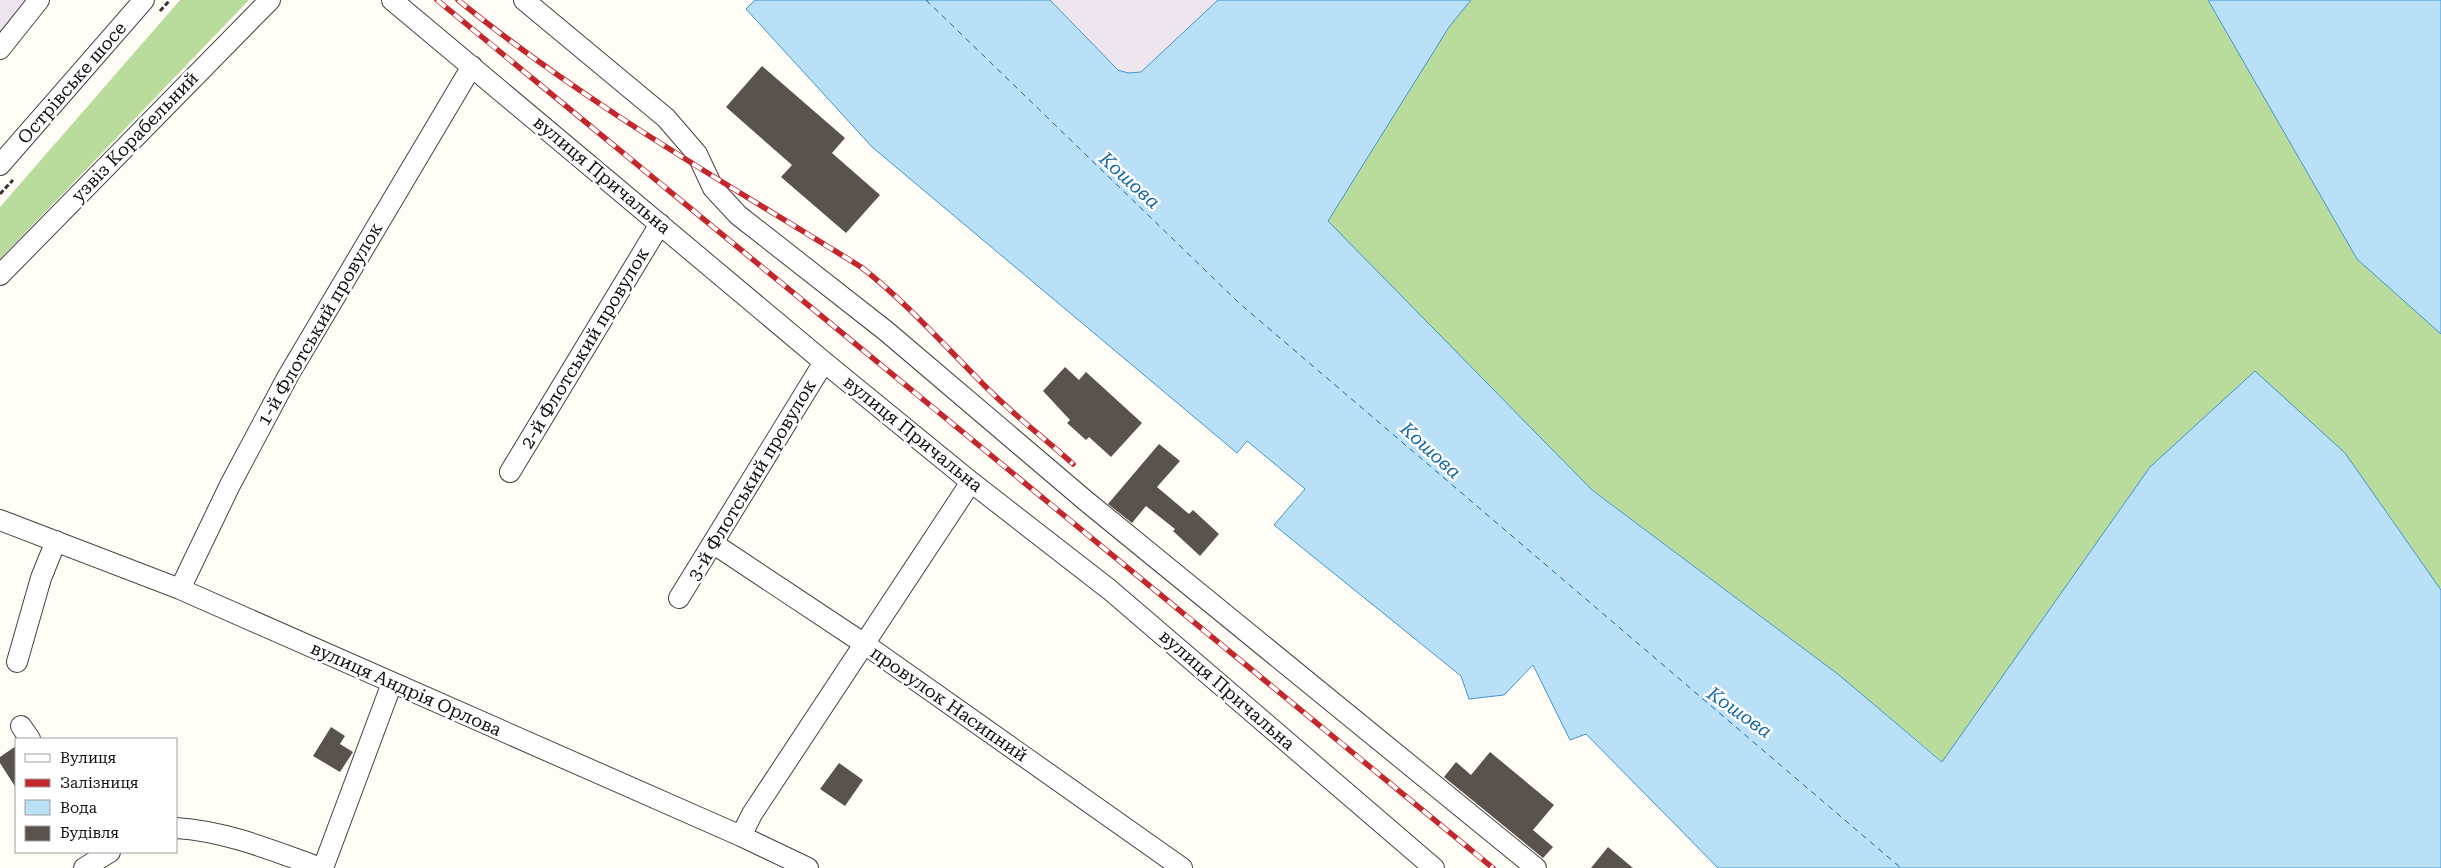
<svg xmlns="http://www.w3.org/2000/svg" width="2441" height="868" viewBox="0 0 2441 868" font-family="'Roboto Serif',serif">
  <style>
    .industrial { fill: #eee6ef }
    .forest { fill: #b9dc9c }
    .water { fill: #b9e0f7; stroke: #3f96cf }
    .lines { fill: none; stroke-linecap: round; stroke-linejoin: round }
    .ferry { stroke: #1768a6; stroke-width: 1; stroke-dasharray: 6 5; stroke-linecap: butt }
    .building { fill: #5a524d }
    .minor-casing { stroke: #444; stroke-width: 22 }
    .path { stroke: #333; stroke-width: 3; stroke-dasharray: 5 2.5; stroke-linecap: butt }
    .minor { stroke: #fff; stroke-width: 20 }
    .rail-casing { stroke: #c4262e; stroke-width: 5.5 }
    .rail { stroke: #fff; stroke-width: 4; stroke-dasharray: 11; stroke-linecap: butt }
    .labels { text-anchor: middle; stroke-width: 5; stroke-linejoin: round; paint-order: stroke }
    .street-label { font-size: 18px; fill: #111; stroke: #fff }
    .water-label { font-size: 19px; font-style: italic; fill: #1768a6; stroke: #fff }
  </style>
  <rect width="100%" height="100%" fill="#fffdf5"/>
  <!-- industrial -->
  <path class="industrial" d="M0,0H28L0,38Z
    M1050,0H1218L1141,72L1128,74L1118,70Z"/>
  <!-- forest -->
  <path class="forest" d="M180,0H249L0,259V207Z
    M1471,0H2208L2357,259L2441,334V590L2345,453L2150,467L1943,762L1839,675L1592,490L1327,221L1449,27Z"/>
  <!-- water -->
  <path class="water" d="M755,0H1050L1118,70L1128,73L1141,72L1218,0H1471L1449,27L1328,221L1592,490L1839,675L1942,762L2150,467L2255,371L2345,453L2441,590V868H1718L1586,734L1570,740L1533,665L1504,695L1469,699L1461,676L1274,525L1305,489L1247,441L1237,453L872,147L746,9Z
    M2208,0H2441V334L2357,259Z"/>
  <g class="lines">
    <!-- ferry -->
    <path class="ferry" d="M926,0L1239,303L1901,868"/>
  </g>
  <!-- building -->
  <path class="building" d="M762,66L845,138L832,153L880,195L846,233L781,177L792,165L726,107Z
    M1065,367L1079,380L1086,372L1142,423L1111,457L1089,437L1086,440L1067,423L1070,420L1043,391Z
    M1159,444L1180,461L1157,487L1189,514L1193,510L1219,534L1200,556L1173,531L1175,529L1146,506L1132,523L1108,504Z
    M331,727L345,736L340,744L353,752L340,772L313,756Z
    M16,746V788L0,763V757Z
    M1490,752L1554,805L1533,830L1553,847L1543,858L1444,777L1456,762L1471,775Z
    M839,763L863,780L845,806L820,789Z
    M1608,847L1633,868H1591Z"/>
  <g class="lines">
    <!-- minor casing -->
    <g class="minor-casing">
      <path id="minor" d="M392,0L824,362L971,482L1110,590L1434,868
        M524,0L666,118L697,154L713,188L738,215L886,331L1086,501L1536,868
        M0,49L39,0
        M0,165L144,0
        M0,275L270,0
        M510,472L660,224
        M0,520L180,589L741,836L808,868
        M714,544L866,645L1182,868
        M180,589L230,485L288,376L472,66
        M679,598L824,362
        M17,662L41,578L56,541
        M21,726L30,739
        M176,828C226,831 274,851 321,868
        M741,836L752,814L971,482
        M84,868L110,852
        M323,868L392,683"/>
    </g>
    <!-- path -->
    <path class="path" d="M160,11L170,0
      M0,194L13,180"/>
    <!-- minor -->
    <use href="#minor" class="minor"/>
    <!-- rail casing -->
    <g class="rail-casing">
      <path id="rail" d="M437,0L1493,868
        M458,0C583,102 724,182 861,267C906,302 942,343 982,383C1010,412 1043,437 1073,464"/>
    </g>
    <!-- rail -->
    <use href="#rail" class="rail"/>
  </g>
  <g class="labels">
    <!-- street labels -->
    <g class="street-label">
      <text transform="translate(72 83) rotate(-49)" y="6">Острівське шосе</text>
      <text transform="translate(135 137) rotate(-46)" y="6">узвіз Корабельний</text>
      <text transform="translate(602 175) rotate(40)" y="6">вулиця Причальна</text>
      <text transform="translate(320 324) rotate(-60)" y="6">1-й Флотський провулок</text>
      <text transform="translate(585 348) rotate(-59)" y="6">2-й Флотський провулок</text>
      <text transform="translate(913 434) rotate(39)" y="6">вулиця Причальна</text>
      <text transform="translate(752 480) rotate(-59)" y="6">3-й Флотський провулок</text>
      <text transform="translate(406 689) rotate(24)" y="6">вулиця Андрія Орлова</text>
      <text transform="translate(1227 690) rotate(41)" y="6">вулиця Причальна</text>
      <text transform="translate(949 704) rotate(35)" y="6">провулок Насипний</text>
    </g>
    <!-- water labels -->
    <g class="water-label">
      <text transform="translate(1130 180) rotate(42)" y="7">Кошова</text>
      <text transform="translate(1431 450) rotate(42)" y="7">Кошова</text>
      <text transform="translate(1740 712) rotate(35)" y="7">Кошова</text>
    </g>
  </g>
  <!-- legend -->
  <rect x="15" y="738" width="162" height="115" fill="#ffffff" stroke="#a0a0a0"/>
  <rect x="25" y="754" width="25" height="8" fill="#ffffff" stroke="#a0a0a0"/>
  <text x="60" y="763" font-size="15" fill="#111111">Вулиця</text>
  <rect x="25" y="779" width="25" height="8" fill="#c4262e" stroke="#a0a0a0"/>
  <text x="60" y="788" font-size="15" fill="#111111">Залізниця</text>
  <rect x="25" y="800" width="25" height="15" fill="#b9e0f7" stroke="#a0a0a0"/>
  <text x="60" y="813" font-size="15" fill="#111111">Вода</text>
  <rect x="25" y="826" width="25" height="15" fill="#5a524d" stroke="#a0a0a0"/>
  <text x="60" y="838" font-size="15" fill="#111111">Будівля</text>
</svg>
